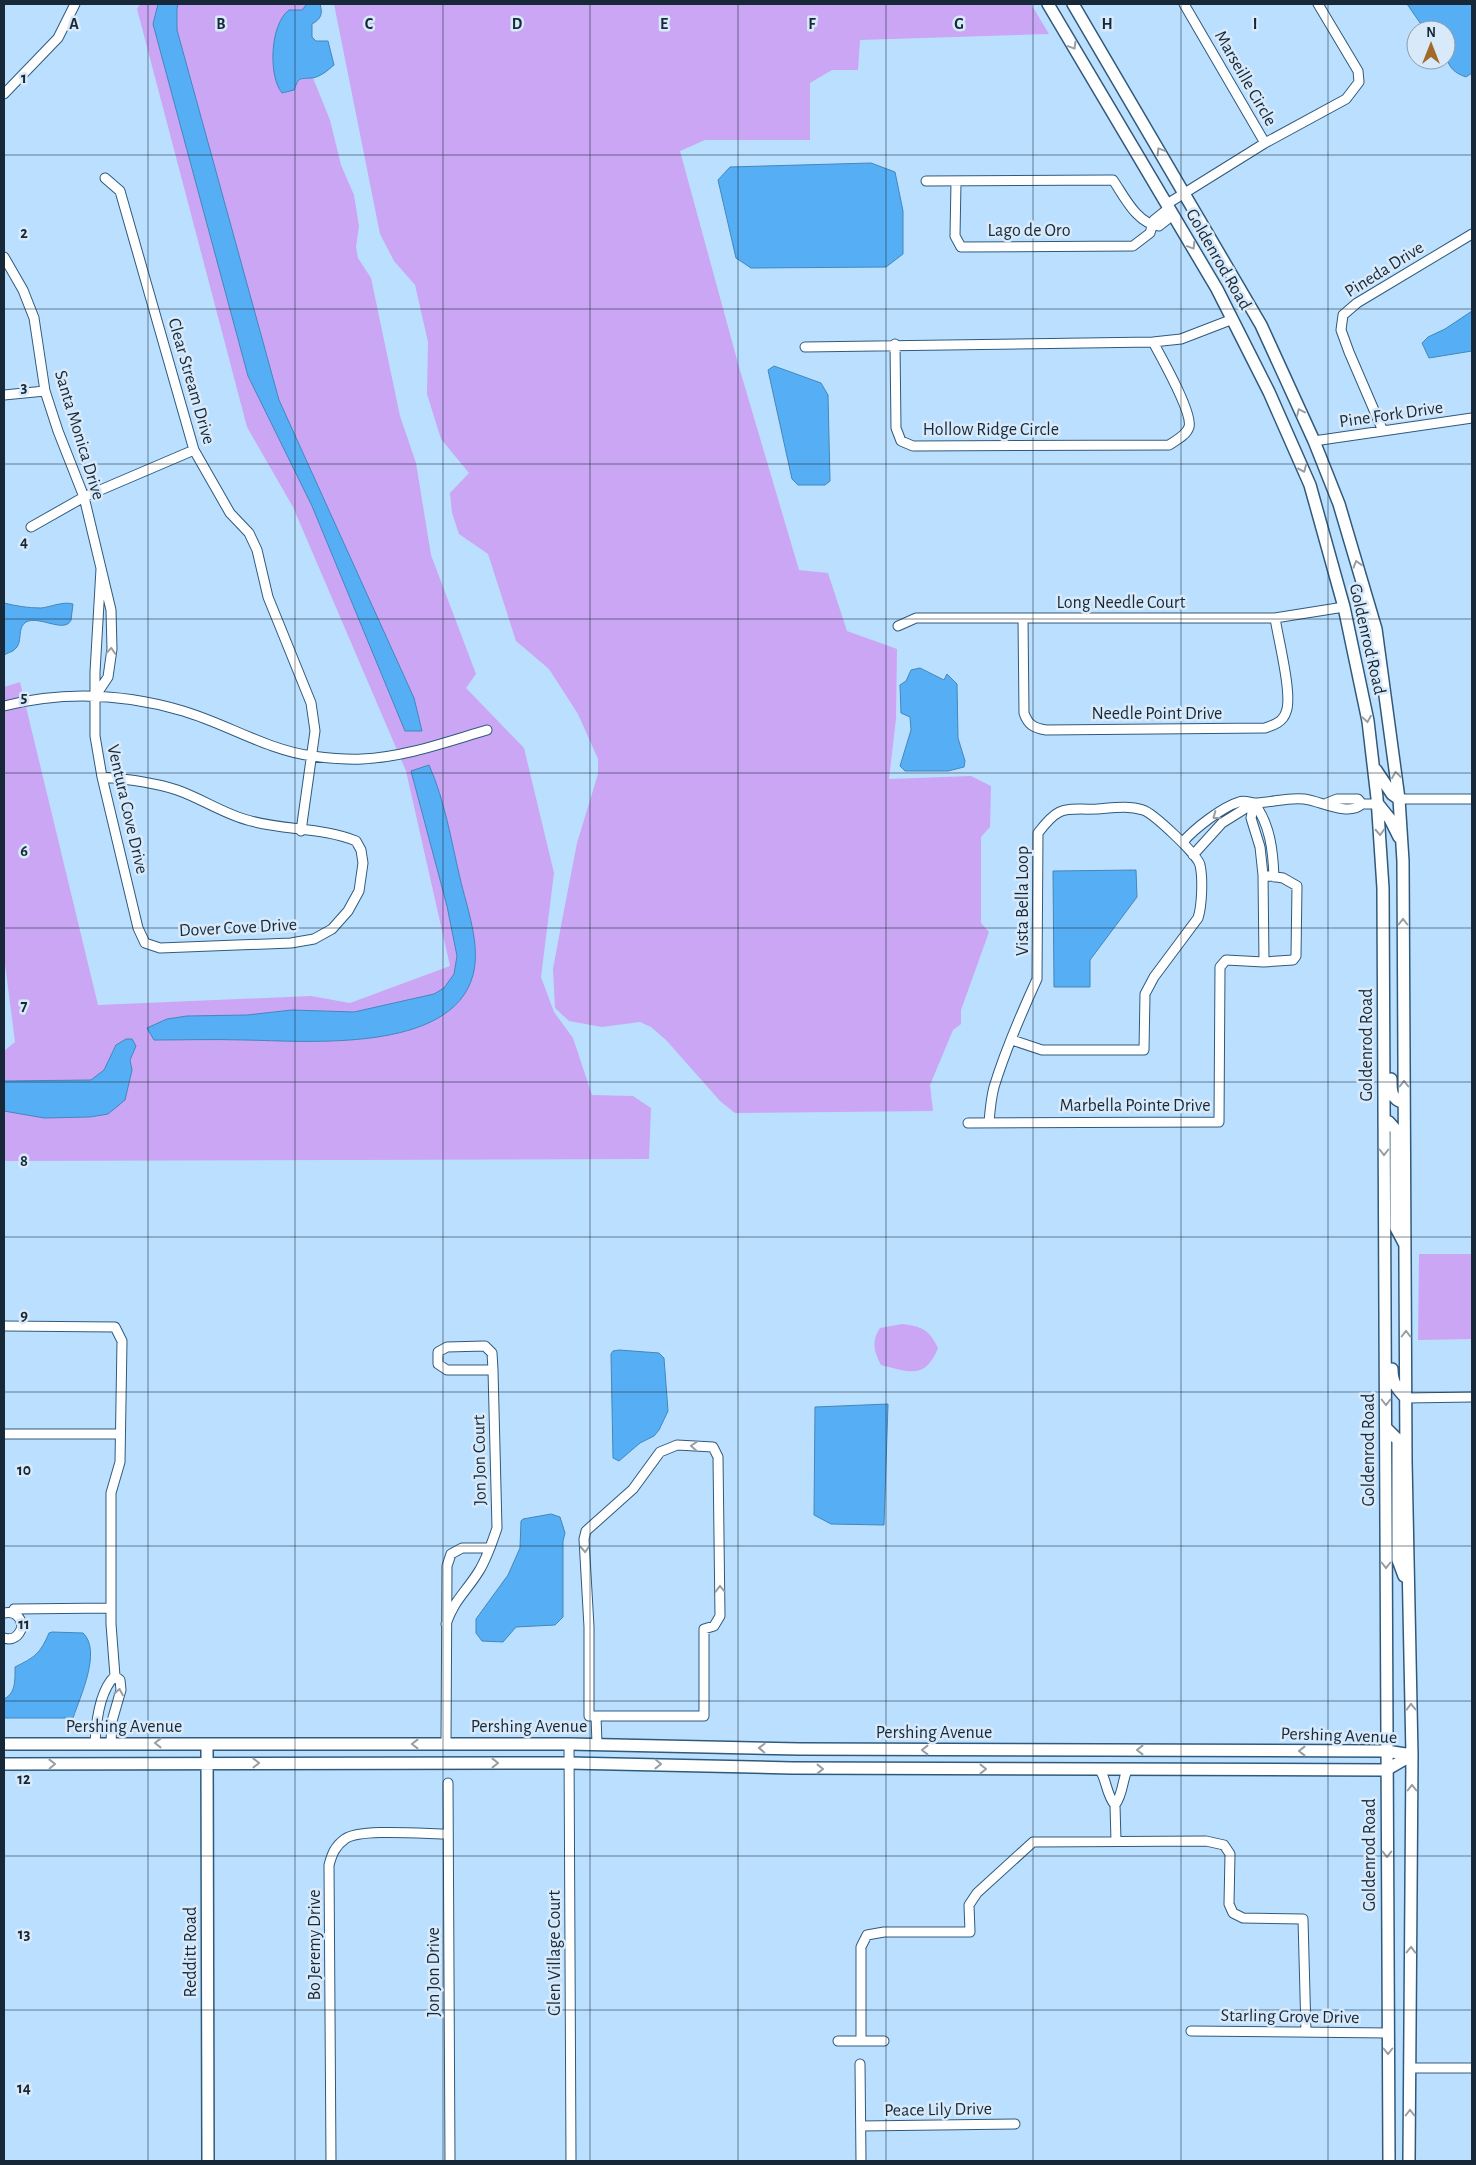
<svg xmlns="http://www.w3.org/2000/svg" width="1476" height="2165" viewBox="0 0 1476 2165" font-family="'Alegreya Sans',sans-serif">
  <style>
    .green { fill: #caa6f5 }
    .water { fill: #56aff5; stroke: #4387bc }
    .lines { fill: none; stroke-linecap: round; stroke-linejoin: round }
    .street-casing { stroke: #305a7c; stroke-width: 11 }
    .secondary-casing { stroke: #305a7c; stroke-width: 14 }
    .street { stroke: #fff; stroke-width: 9 }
    .secondary { stroke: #fff; stroke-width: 11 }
    .oneway { stroke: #979fa5 }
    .grid { fill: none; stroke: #172938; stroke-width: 1; stroke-opacity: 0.55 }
    .labels { text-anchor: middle; stroke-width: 5; stroke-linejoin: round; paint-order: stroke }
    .street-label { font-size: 18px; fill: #172938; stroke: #d8eafa }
    .grid-label { font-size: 16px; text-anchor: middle; font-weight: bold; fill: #172938; stroke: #d8eafa; stroke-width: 5; stroke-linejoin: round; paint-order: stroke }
  </style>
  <rect width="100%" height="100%" fill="#bbdfff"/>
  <!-- green -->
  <path class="green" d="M140,4H320C323,14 321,19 312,24V37L316,41H328L334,65L325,73L313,78L330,120L341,165L354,195L359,226L356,247L358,258L371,278L400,416L416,463L431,555L476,674L466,688L524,748L554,873L541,977L554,1012L573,1038L592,1095L633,1096L651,1108L649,1159L4,1161V1051L15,1042L4,956V687L20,682L98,1005L311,996L350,1003L450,966L406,771L293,507L247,427L137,9Z
    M334,4H1031L1049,34L860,40L858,70H832L810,83V140H705L680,151L739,367L799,570L828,573L847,631L897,649L896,719L889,779L971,776L991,786L990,827L981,837V923L989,932L961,1010V1024L953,1030L930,1085L933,1111L735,1113L720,1101L666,1040L651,1027L640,1022L602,1027L569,1021L555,1008L553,969L560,931L577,843L598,774V759L578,714L549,669L516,641L488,554L459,534L452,513L450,493L469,473L441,439L427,394L428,342L415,285L394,261L380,234Z
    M1419,1254H1472V1339L1418,1340Z
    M902,1324C922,1327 928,1328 938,1348C925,1380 909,1372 881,1365C874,1351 871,1342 880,1328Z"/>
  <!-- water -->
  <path class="water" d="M158,4H178L177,8V30L279,400L414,698L422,731H405L312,506L248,376L153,24Z
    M307,4H320C323,14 321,19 312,24V37L316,41H328L334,65C327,71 320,77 312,78C298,79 299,77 294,90L282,93C268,76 270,24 289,10H302Z
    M1407,4H1472V73L1466,77C1442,69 1446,52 1446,30H1425Z
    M871,163L895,172L903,211V254L886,267L751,268L736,258L718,180L730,167Z
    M1472,311V351L1429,358L1422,343L1428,337L1445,329Z
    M774,366L821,383L828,395L830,481L825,485H798L792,479L768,370Z
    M4,603C16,606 28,608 41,608C51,607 63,601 73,604C72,609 72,615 71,620C65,634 39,615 26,622C16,628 24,643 14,650C12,652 7,653 4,655Z
    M920,668L944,680L947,674L957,684L958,738L965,761L964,767L948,771H905L900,766L911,730L910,717L901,713L900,685L906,681L911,670Z
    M429,765C445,801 451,840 460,878C467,908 481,945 473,975C452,1054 306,1041 245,1040C214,1039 184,1040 154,1040L147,1028L167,1019L187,1016L247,1015L292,1010L354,1012L434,994L444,988L454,974L457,956L447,906L411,771Z
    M1136,870L1137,897L1090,960V987H1054L1053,871Z
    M126,1039H132L136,1046L130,1060L132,1070L125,1100L108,1114L90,1117L44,1118L4,1111V1081L91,1080L104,1070L116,1045Z
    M619,1350L659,1353L664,1358L668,1411L659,1430L654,1436L640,1443L619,1461L613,1458L611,1354L613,1351Z
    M888,1404L884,1525L831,1524L814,1515L815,1407Z
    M551,1514L560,1517L565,1533L563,1541V1617L555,1625L516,1627L503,1642L482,1641L476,1633V1619L508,1575L520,1548L521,1521L523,1519Z
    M52,1632L83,1633C102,1651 80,1697 73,1718H4V1699C16,1693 15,1680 15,1667C35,1657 40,1654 49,1633Z"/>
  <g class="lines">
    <!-- street casing -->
    <g class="street-casing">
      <path id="street" d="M1184,4L1265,143
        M4,94L58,38L75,4
        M105,178L120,191L194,450L230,513L249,533L257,550L268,597L311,703L315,731L301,831
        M926,181L1113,180C1124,196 1137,224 1159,226L1173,215
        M956,182L955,236L961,247L1133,246L1150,233L1154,220L1169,208
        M1167,204L1265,143L1346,99L1359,82L1358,71L1318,4
        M4,257L23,290L34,318L45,391L58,431L84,497L111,610L112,649L108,677L96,695
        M895,344L896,428L901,441L913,446L1169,445C1176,440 1186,436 1189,427C1193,413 1161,357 1153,342
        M805,347L1153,342L1181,339L1233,319
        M4,395L45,391
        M1383,431L1349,352L1341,330L1343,315L1357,303L1472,234
        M1314,441L1472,418
        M31,527L84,497L194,450
        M101,569L95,672V736L102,777L138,928L145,943L160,948L291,943L314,939L332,929L348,911L359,891L363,863L361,850L356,841C325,828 284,830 251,821C225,815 203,799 177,790C153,782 128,779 102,777
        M1023,618L1024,713C1028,725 1034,728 1046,730L1265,728C1274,725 1283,722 1286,712C1293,696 1278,638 1275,618
        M898,626L916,618H1275L1344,607
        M4,706C63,691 125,694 183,711C227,724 267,750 312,756C328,758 346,760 362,759C405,757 446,742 487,730
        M1399,799H1472
        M1254,803L1251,818L1260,847L1263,875L1264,962
        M1254,803C1270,824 1273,850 1274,877
        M1327,803L1337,799H1358L1362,804
        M1183,842C1194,829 1222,807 1239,802C1244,800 1248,802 1254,803C1271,803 1287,797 1304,799C1321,801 1348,817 1362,804H1378
        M1193,855L1222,823L1254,803
        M989,1122C990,1110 991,1098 994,1087C1005,1051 1021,1014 1037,979L1038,833C1060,804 1064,810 1097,809C1112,808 1128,805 1143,810C1153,813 1198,855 1200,865C1203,878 1202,906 1198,918L1154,977L1145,994L1144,1050H1042L1012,1040
        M968,1123L1219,1122L1220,967L1226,960L1264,962L1293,960L1296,956L1297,886L1283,878L1263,875
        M4,1326L115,1327L122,1341L120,1462L111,1493V1624L115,1676L120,1680L121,1690L112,1721L111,1743
        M1406,1398L1472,1397
        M4,1434H120
        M4,1613C14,1611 21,1616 22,1627C19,1636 13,1641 4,1638
        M15,1614L14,1609L111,1608
        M446,1624C454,1600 466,1592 479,1571C487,1558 492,1543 497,1528L493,1370L492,1353L485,1346L447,1347L438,1352V1364L447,1370H493
        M596,1716H589V1627L584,1539L586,1531L633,1489L660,1452L677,1445L713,1447L718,1457L720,1616L714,1626L704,1629V1716H596L597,1744
        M95,1743C96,1723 100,1690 115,1676
        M446,1744L447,1566L451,1554L462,1548H490
        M569,1744L571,2161
        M1100,1770C1107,1781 1106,1794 1115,1805C1123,1794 1122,1782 1127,1770
        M448,1783L450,2161
        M1115,1805L1116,1841
        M1191,2031L1388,2033
        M838,2041H884
        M861,2041V1947L867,1935L884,1932H970L969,1905L977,1893L1033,1842L1206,1841L1224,1845L1230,1854L1229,1904L1233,1913L1243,1918L1303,1919L1306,2032
        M860,2064L861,2161
        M1410,2068H1472
        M861,2126L1015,2124
        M331,2161L329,1865C332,1854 335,1846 345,1839C359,1828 427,1834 448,1834"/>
    </g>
    <!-- secondary casing -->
    <g class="secondary-casing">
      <path id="secondary" d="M1048,4L1217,289L1269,392L1310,485L1344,607L1368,721L1377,798L1383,888L1389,2161
        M1073,4L1261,325L1314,441L1339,504L1376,629L1399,799L1403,861L1406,1461L1412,1755L1409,2161
        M1376,770L1392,794L1399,799
        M1378,804L1390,819L1399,837
        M1391,1079C1391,1092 1391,1099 1404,1103
        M1384,1121L1389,1122L1396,1130V1228L1405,1245
        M1392,1369C1392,1382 1396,1388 1406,1398
        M1386,1428L1398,1440V1560L1404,1576
        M4,1744H569L800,1749L1386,1751L1412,1755
        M207,1744L208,2161
        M4,1764L569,1763L792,1768L1386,1770L1412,1755"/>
    </g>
    <!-- street -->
    <use href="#street" class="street"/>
    <!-- secondary -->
    <use href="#secondary" class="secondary"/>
  </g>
  <!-- one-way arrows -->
  <defs><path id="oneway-chevron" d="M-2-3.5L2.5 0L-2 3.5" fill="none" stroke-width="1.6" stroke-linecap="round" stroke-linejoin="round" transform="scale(1.25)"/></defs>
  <g class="oneway">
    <use href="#oneway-chevron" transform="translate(1073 46) rotate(59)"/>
    <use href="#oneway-chevron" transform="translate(1160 151) rotate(-121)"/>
    <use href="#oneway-chevron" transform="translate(1192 246) rotate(59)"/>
    <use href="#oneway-chevron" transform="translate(1300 412) rotate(-115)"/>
    <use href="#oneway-chevron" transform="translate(1303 469) rotate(66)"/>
    <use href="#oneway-chevron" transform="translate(1357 564) rotate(-107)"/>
    <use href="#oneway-chevron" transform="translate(111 651) rotate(-86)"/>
    <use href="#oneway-chevron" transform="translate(1367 719) rotate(81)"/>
    <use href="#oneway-chevron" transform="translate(1396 775) rotate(-98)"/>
    <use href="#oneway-chevron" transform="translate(1216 816) rotate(143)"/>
    <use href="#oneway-chevron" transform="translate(1380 832) rotate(87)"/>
    <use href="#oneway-chevron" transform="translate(1403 922) rotate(-90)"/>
    <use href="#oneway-chevron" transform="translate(1404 1084) rotate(-90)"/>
    <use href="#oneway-chevron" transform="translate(1384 1152) rotate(90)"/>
    <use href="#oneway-chevron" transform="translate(1406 1334) rotate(-90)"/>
    <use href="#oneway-chevron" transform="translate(1386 1402) rotate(90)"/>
    <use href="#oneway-chevron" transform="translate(694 1446) rotate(-176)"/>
    <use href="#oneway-chevron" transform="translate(585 1549) rotate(87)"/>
    <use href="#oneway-chevron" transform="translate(1386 1565) rotate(90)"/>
    <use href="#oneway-chevron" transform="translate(720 1589) rotate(-91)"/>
    <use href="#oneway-chevron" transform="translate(119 1692) rotate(-80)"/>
    <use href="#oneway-chevron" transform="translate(1411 1707) rotate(-91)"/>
    <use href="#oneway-chevron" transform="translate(158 1743) rotate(-180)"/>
    <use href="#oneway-chevron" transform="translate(415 1744) rotate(180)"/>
    <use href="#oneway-chevron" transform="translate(762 1748) rotate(-178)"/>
    <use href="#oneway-chevron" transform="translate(925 1750) rotate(-180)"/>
    <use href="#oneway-chevron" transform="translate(1140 1750) rotate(-180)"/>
    <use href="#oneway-chevron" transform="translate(1302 1751) rotate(-180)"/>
    <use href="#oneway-chevron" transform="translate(256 1763)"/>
    <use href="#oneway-chevron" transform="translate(495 1763)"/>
    <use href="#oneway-chevron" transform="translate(52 1764) rotate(-1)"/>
    <use href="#oneway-chevron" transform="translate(658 1764) rotate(1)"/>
    <use href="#oneway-chevron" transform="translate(820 1769)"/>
    <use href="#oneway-chevron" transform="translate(983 1769)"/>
    <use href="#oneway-chevron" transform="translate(1412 1788) rotate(-90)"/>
    <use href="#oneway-chevron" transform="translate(1387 1854) rotate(90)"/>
    <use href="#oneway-chevron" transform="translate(1411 1950) rotate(-89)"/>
    <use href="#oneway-chevron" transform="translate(1388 2051) rotate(90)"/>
    <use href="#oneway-chevron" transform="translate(1410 2113) rotate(-90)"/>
  </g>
  <!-- grid -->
  <path class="grid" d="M148,4V2161M295,4V2161M443,4V2161M590,4V2161M738,4V2161M886,4V2161M1033,4V2161M1181,4V2161M1328,4V2161M4,155H1472M4,309H1472M4,464H1472M4,619H1472M4,773H1472M4,928H1472M4,1082H1472M4,1237H1472M4,1392H1472M4,1546H1472M4,1701H1472M4,1856H1472M4,2010H1472"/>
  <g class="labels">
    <!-- street labels -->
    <g class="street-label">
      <text transform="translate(1246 78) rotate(60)" y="6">Marseille Circle</text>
      <text x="1029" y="236">Lago de Oro</text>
      <text transform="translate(1219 259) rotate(60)" y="6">Goldenrod Road</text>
      <text transform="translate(1384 269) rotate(-32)" y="6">Pineda Drive</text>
      <text transform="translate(192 381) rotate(74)" y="6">Clear Stream Drive</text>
      <text transform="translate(1391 414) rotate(-8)" y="6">Pine Fork Drive</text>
      <text x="991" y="435">Hollow Ridge Circle</text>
      <text transform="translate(80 435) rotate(73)" y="6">Santa Monica Drive</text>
      <text x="1121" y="608">Long Needle Court</text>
      <text transform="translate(1368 639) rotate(77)" y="6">Goldenrod Road</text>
      <text x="1157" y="719">Needle Point Drive</text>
      <text transform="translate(128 809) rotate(77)" y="6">Ventura Cove Drive</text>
      <text transform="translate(1022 901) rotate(-90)" y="6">Vista Bella Loop</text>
      <text transform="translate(238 927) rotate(-3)" y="6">Dover Cove Drive</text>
      <text transform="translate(1366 1045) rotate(-90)" y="6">Goldenrod Road</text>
      <text x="1135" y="1111">Marbella Pointe Drive</text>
      <text transform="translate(1368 1450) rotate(-90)" y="6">Goldenrod Road</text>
      <text transform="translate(479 1460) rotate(-91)" y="6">Jon Jon Court</text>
      <text x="124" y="1732">Pershing Avenue</text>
      <text x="529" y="1732">Pershing Avenue</text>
      <text x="934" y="1738">Pershing Avenue</text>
      <text transform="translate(1339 1735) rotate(2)" y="6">Pershing Avenue</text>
      <text transform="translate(1369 1855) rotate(-90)" y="6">Goldenrod Road</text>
      <text transform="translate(314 1945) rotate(-90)" y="6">Bo Jeremy Drive</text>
      <text transform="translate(190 1952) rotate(-90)" y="6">Redditt Road</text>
      <text transform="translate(554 1953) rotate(-90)" y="6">Glen Village Court</text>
      <text transform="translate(433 1972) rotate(-90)" y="6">Jon Jon Drive</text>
      <text transform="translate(1290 2016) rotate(1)" y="6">Starling Grove Drive</text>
      <text transform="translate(938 2109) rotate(-1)" y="6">Peace Lily Drive</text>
    </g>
  </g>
  <g class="grid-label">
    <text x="74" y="29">A</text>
    <text x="221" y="29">B</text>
    <text x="369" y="29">C</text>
    <text x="517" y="29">D</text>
    <text x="664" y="29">E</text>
    <text x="812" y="29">F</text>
    <text x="959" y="29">G</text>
    <text x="1107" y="29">H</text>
    <text x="1255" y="29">I</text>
    <text x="24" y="83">1</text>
    <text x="24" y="238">2</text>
    <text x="24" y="392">3</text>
    <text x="24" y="547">4</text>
    <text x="24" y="702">5</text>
    <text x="24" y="856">6</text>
    <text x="24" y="1011">7</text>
    <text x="24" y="1166">8</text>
    <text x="24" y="1320">9</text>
    <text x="24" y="1475">10</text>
    <text x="24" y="1629">11</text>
    <text x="24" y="1784">12</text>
    <text x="24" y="1939">13</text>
    <text x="24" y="2093">14</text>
  </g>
  <!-- border -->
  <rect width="1476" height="2165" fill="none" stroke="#172938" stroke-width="10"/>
  <!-- north arrow -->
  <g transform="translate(1431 45)"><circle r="24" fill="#d8eafa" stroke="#8b9dac"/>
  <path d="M0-4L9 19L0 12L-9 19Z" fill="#a26928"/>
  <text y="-8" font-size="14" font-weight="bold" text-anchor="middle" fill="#172938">N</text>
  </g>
</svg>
